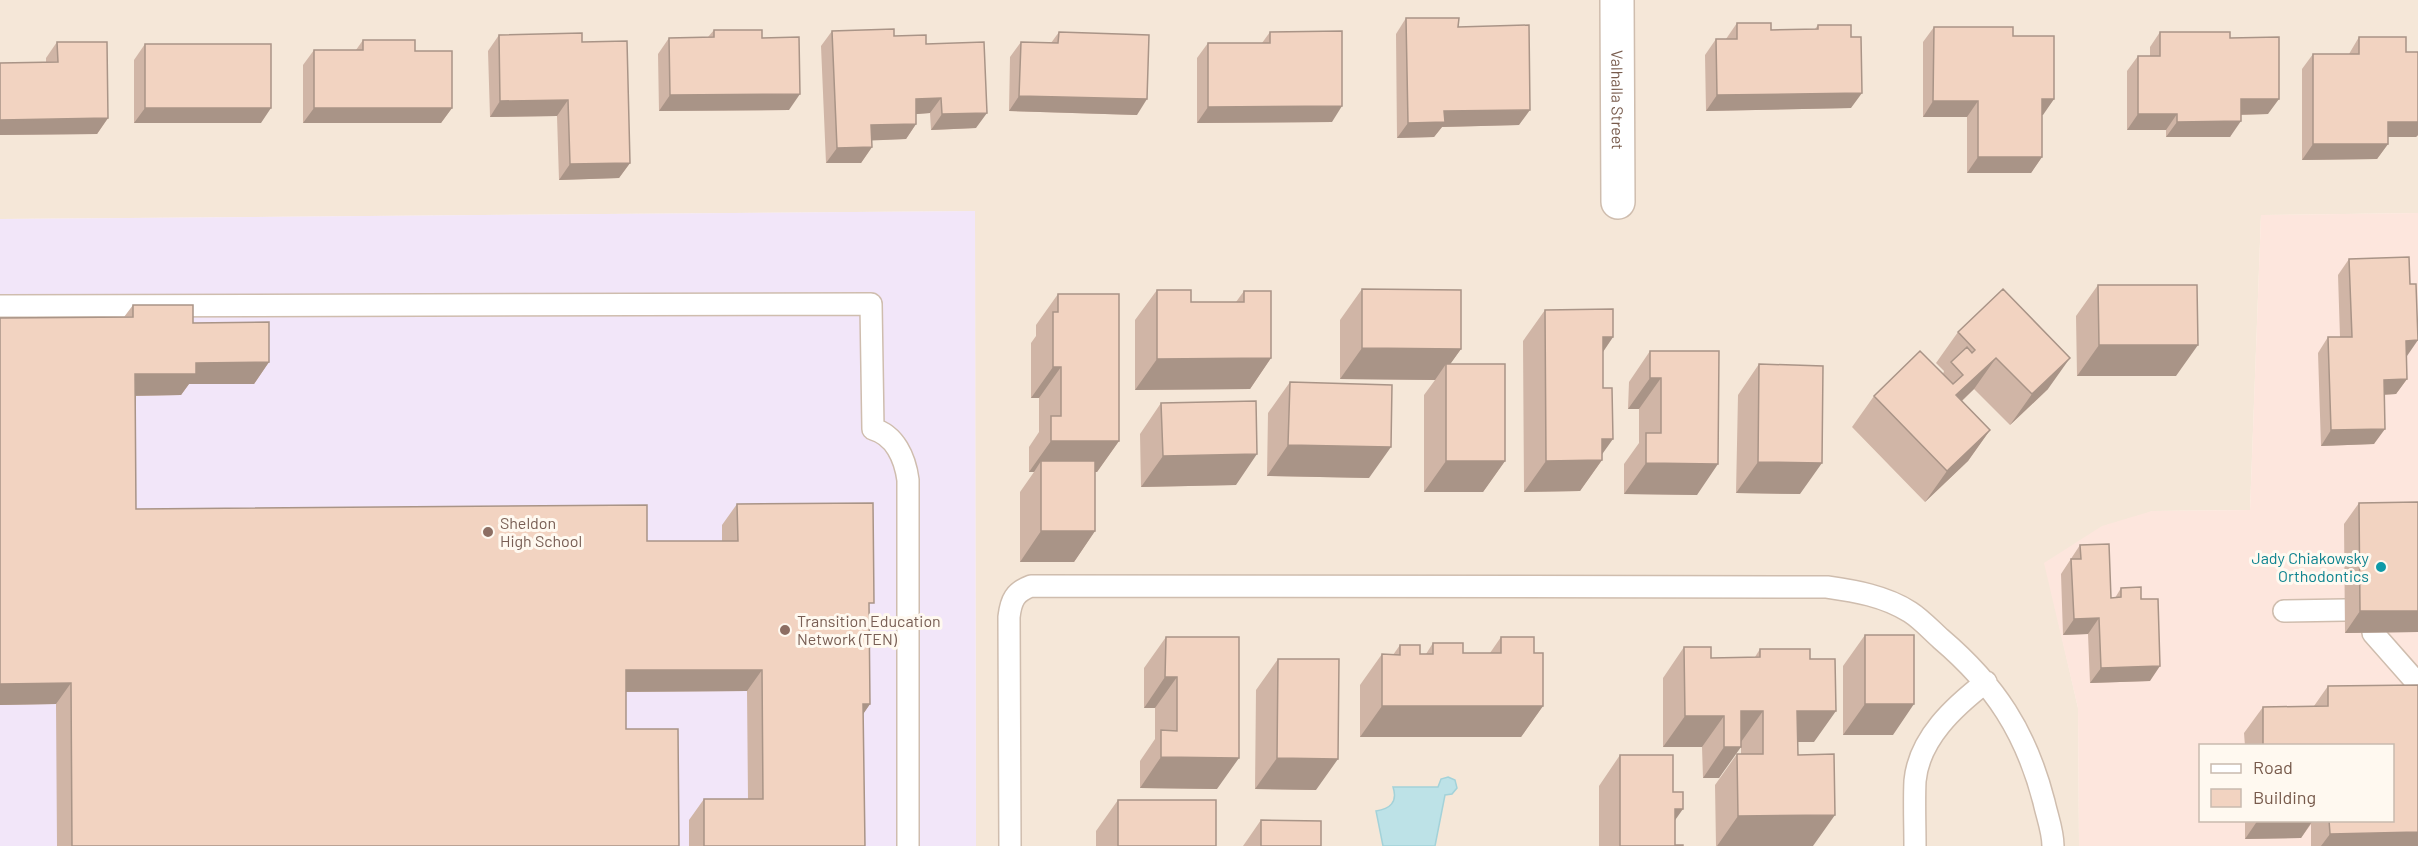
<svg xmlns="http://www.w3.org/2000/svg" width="2418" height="846" viewBox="0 0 2418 846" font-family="Barlow,sans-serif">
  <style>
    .residential { fill: #f5e7d8 }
    .commercial { fill: #fde6dd; fill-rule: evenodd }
    .education { fill: #f2e6f9 }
    .water { fill: #bde2e7; stroke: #a3d2d9; stroke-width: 1.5 }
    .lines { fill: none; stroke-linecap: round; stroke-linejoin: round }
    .lane-casing { stroke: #cfbdae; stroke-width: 24 }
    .street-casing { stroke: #cfbdae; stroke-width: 36 }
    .lane { stroke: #fff; stroke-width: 21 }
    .street { stroke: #fff; stroke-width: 33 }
    .wall { fill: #d0b5a6 }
    .shaded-wall { fill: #a99487 }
    .building { fill: #f2d3c1; stroke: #a99487; stroke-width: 1.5 }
    .education-dot { fill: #8d6e63; stroke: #fff9f0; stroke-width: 2 }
    .culture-dot { fill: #0f9aa8; stroke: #fff9f0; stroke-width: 2 }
    .labels { text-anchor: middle; stroke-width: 6; stroke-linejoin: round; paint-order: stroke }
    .street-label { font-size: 16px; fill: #785b4c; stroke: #fff9f0 }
    .education-label { font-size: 16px; fill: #785e54; stroke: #fff9f0; text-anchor: start }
    .culture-label { font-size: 16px; fill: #0d838f; stroke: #fff9f0; text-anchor: end }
  </style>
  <rect width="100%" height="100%" fill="#fdf5e9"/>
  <!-- residential -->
  <path class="residential" d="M0,0H2418V213L2261,215L2250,510L2152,511L2045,563L2078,708L2079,846H976L975,211L0,219Z"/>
  <!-- commercial -->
  <path class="commercial" d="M2418,213V846H2079L2078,708L2044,563L2102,526L2152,511L2250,510L2261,215ZM2200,746H2392V820H2200Z"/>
  <!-- education -->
  <path class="education" d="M975,211L976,846H0V219Z"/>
  <!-- water -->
  <path class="water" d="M1448,777L1455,780L1457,788L1452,794L1445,795L1435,846H1383L1376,811C1390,809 1398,802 1393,787H1438L1441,779Z"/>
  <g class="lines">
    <!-- lane casing -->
    <g class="lane-casing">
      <path id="lane" d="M0,306L871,304L873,429C895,435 905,458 908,480V846
        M2284,611L2345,610
        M2373,633L2418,684
        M1010,846L1009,617C1011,600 1015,592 1031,586L1827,587C1855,591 1885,596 1910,612C1921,619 1931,630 1941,639C1995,685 2026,732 2044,802C2047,816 2053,831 2053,846
        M1915,846C1915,825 1914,802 1915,781C1919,738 1955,706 1986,682"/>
    </g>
    <!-- street casing -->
    <g class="street-casing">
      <g id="street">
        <path id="s1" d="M1617,0L1618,202"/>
      </g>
    </g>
    <!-- lane -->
    <use href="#lane" class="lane"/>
    <!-- street -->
    <use href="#street" class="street"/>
  </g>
  <!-- wall -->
  <path class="wall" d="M1406,18L1458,27L1519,125L1442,127L1434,137L1397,138L1396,34Z
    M1737,23L1771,30L1815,29L1818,25L1851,108L1706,111L1705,55L1716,39H1726Z
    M1934,27L2013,36L2054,99L2042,115V157L2031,173H1967V117H1923V42Z
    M714,30L762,38L789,110L659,111L658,54L669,38L708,37Z
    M832,31L894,36L926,44L976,128L931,130L930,113L916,114V124L906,139L871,140L872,147L861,163H826L821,46Z
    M1059,32L1137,115L1009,111L1010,57L1021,42L1051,43Z
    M1270,32L1332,122L1197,123V58L1208,43H1262Z
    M2160,32L2230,38L2268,114L2241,115L2230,137H2166V130H2127V71L2138,56H2150V47Z
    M499,35L582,42L630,163L619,178L559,180L557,116L490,117L488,51Z
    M2359,37L2406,52H2418V135L2416,137H2388V144L2377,159L2302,160V69L2313,54H2349Z
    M363,40L415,51L452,108L441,123H303V65L314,50H356Z
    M57,42L108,118L97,134L0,135V63L46,62V58Z
    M145,44L261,123H134V60Z
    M2349,259L2407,356V379L2396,394L2385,395L2374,444L2321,446L2318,353L2328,337H2340L2338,275Z
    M2098,285L2176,376H2077L2076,316Z
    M1362,289L1461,349L1450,364L1505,461L1483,492H1424V395L1435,380L1340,379V320Z
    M1157,290L1191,302H1236L1244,291L1271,358L1250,389L1135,390V320Z
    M1058,294L1119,441L1097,472H1095V531L1074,562H1020V492L1034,472H1029V447L1039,432V398H1031V343L1036,336V325Z
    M133,305L193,323L269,362L254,384H189L181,395L136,396V509L647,541H722V525L737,504L869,610L870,704L863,714L865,846H689V820L704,799H748L747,691L626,692V729L679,846H57L56,704L0,705V318L124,317Z
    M1545,310L1613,337L1603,352L1602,460L1580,491L1524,492L1523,341Z
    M1958,332L2048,389L2010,425L1974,389L1962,401L1990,430L1968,461L1925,502L1852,427L1874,396L1943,374L1944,371L1936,363Z
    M1650,351H1719L1697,495L1624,494V464L1639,443V409H1628L1629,382Z
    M1759,364L1800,494L1736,493L1738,395Z
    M1290,382L1369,478L1267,476L1268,413Z
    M1161,403L1236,485L1141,487L1140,434Z
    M2418,502V632L2345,633L2344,524L2359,503Z
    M2080,545L2111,598H2115L2121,588L2141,599L2150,681L2090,683L2088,634L2063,635L2061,574Z
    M1865,635L1893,735H1843V666Z
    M1166,637L1217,789L1140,788V761L1155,739V708H1144V668Z
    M1501,637L1534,653L1543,706L1521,737H1360V685L1382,654L1393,655L1400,645L1420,654H1426L1433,643L1463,653H1490Z
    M1684,647L1711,658L1755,657L1760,649L1814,742H1797L1798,755L1813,846H1716L1715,785L1737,754H1741V742L1719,778H1703L1702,747H1663V678Z
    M1278,659L1316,790L1255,789L1256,690Z
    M2418,685V846H2311V824L2301,838L2245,839V820H2392V746H2245L2244,733L2263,707L2314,706L2328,686Z
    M1620,755L1673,792L1675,820V845L1683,846H1599V786Z
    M1118,800L1216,846H1096V831Z
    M1261,820L1321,846H1243Z"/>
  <!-- shaded-wall -->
  <path class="shaded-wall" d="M1862,93L1851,108L1706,111L1717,95Z
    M800,94L789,110L659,111L670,95Z
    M1019,96L1147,99L1137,115L1009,111Z
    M941,98L930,113L905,115L916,99Z
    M2042,99H2054L2043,115H2031Z
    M2241,99H2279L2268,114L2230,115Z
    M568,100L557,116L490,117L500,101Z
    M1933,101H1978L1967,117H1923Z
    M1342,106L1332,122L1197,123L1208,107Z
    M145,108H271L261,123H134Z
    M314,108H452L441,123H303Z
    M1530,110L1519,125L1442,127L1434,137L1397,138L1408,123L1444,111Z
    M987,113L976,128L931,130L942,114Z
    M2138,114H2177L2166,130H2127Z
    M108,118L97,134L0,135V120Z
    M2241,121L2230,137H2166L2177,122Z
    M2388,122H2418V135L2416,137H2377Z
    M916,124L906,139L860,141L871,125Z
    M2313,144H2388L2377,159L2302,160Z
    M872,147L861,163H826L837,148Z
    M1978,157H2042L2031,173H1967Z
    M630,163L619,178L559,180L570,164Z
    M1603,337H1613L1592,368Z
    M2418,340L2407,356H2395L2406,341Z
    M2099,345H2198L2176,376H2077Z
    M1362,348L1461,349L1446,370V364L1435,380L1340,379Z
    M1271,358L1250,389L1135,390L1157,359Z
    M1996,358L1974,389L1935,426L1956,395Z
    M2070,358L2048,389L2010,425L2032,394Z
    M269,362L254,384H189L181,395L121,396L135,374L196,363Z
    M1053,367H1061L1039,398H1031Z
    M1650,378H1661L1639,409H1628Z
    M2407,379L2396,394L2373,395L2384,380Z
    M2385,429L2374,444L2321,446L2331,430Z
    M1990,430L1968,461L1925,502L1947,471Z
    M1602,439H1613L1598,460H1602L1580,491L1524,492L1546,461Z
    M1051,441H1119L1097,472H1041V461L1034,472H1029Z
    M1288,445L1391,447L1369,478L1267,476Z
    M1257,454L1236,485L1141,487L1163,456Z
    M1446,461H1505L1483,492H1424Z
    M1758,462L1822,463L1800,494L1736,493Z
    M1646,463L1718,464L1697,495L1624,494Z
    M1041,531H1095L1074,562H1020Z
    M2360,611H2418V632L2345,633Z
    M2099,618L2088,634L2063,635L2074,619Z
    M2160,666L2150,681L2090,683L2101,668Z
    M626,670H762L747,691L611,692Z
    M1165,677H1177L1155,708H1144Z
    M71,683L56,704L0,705V684Z
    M863,704H870L855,726Z
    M1865,704H1914L1893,735H1843Z
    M1382,706H1543L1521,737H1360Z
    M1741,711H1763L1741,742Z
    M1797,711H1836L1814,742H1775Z
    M1685,716H1724L1702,747H1663Z
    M1724,747H1741L1719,778H1703Z
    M1161,757L1239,758L1217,789L1140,788Z
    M1277,758L1338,759L1316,790L1255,789Z
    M1675,809H1683L1661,840Z
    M1835,815L1813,846H1717L1738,816Z
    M2258,820H2313L2301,838L2245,839Z
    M2418,832V846H2321L2330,834Z"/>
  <!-- building -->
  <path class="building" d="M1406,18H1459L1458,27L1529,25L1530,110L1444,111L1445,122L1408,123Z
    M1737,23H1771V30L1818,29V25H1851V37H1861L1862,93L1717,95L1716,39H1737Z
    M1934,27H2013V36H2054V99H2042V157H1978V101H1933Z
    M894,29V36L926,35V44L984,42L987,113L942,114L941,98L916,99V124L871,125L872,147L837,148L832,31Z
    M714,30H762V38L799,37L800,94L670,95L669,38L714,37Z
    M1342,31V106L1208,107V43H1270V32Z
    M1059,32L1149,35L1147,99L1019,96L1021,42L1058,43Z
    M2160,32H2230V38L2279,37V99H2241V121L2177,122V114H2138V56H2160Z
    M582,33V42L627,41L630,163L570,164L568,100L500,101L499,35Z
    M2359,37H2406V52H2418V122H2388V144H2313V54H2359Z
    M363,40H415V51H452V108H314V50H363Z
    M57,42H107L108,118L0,120V63L58,62Z
    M145,44H271V108H145Z
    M2409,257L2410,284H2416L2418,340L2406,341L2407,379L2384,380L2385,429L2331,430L2328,337H2352L2349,259Z
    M2098,285H2197L2198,345H2099Z
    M1362,289L1461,290V349L1362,348Z
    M2003,289L2070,358L2032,394L1996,358L1956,395L1990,430L1947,471L1874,396L1920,351L1953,384L1963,375L1951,362L1967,347L1972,353L1975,350L1958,332Z
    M1157,290H1191V302H1244V291H1271V358L1157,359Z
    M1058,294H1119V441H1051V416H1061V367H1053V312H1058Z
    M133,305H193V323L269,322V362L196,363V374H135L136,509L647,505V541H738L737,504L873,503L874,603H869L870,704H863L865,846H704V799H763L762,670H626V729H678L679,846H72L71,683L0,684V318L133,317Z
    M1613,309V337H1603V388H1612L1613,439H1602V460L1546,461L1545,310Z
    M1650,351H1719L1718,464L1646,463V433H1661V378H1650Z
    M1446,364H1505V461H1446Z
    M1759,364L1823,366L1822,463L1758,462Z
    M1290,382L1392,385L1391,447L1288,445Z
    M1256,401L1257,454L1163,456L1161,403Z
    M1041,461H1095V531H1041Z
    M2418,502V611H2360L2359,503Z
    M2109,544L2111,598L2121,597V588L2141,587V599H2158L2160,666L2101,668L2099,618L2074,619L2071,559H2081L2080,545Z
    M1865,635H1914V704H1865Z
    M1166,637H1239V758L1161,757V730L1177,731V677H1165Z
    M1501,637H1534V653H1543V706H1382V654L1400,655V645H1420V654H1433V643H1463V653H1501Z
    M1684,647H1711V658L1760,657V649H1810V659H1835L1836,711H1797L1798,755L1834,754L1835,815L1738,816L1737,754H1763V711H1741V747H1724V716H1685Z
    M1278,659H1339L1338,759L1277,758Z
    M2418,685V832L2330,834L2329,820H2392V746H2263V707L2328,706V686Z
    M1620,755H1673V792H1683V809H1675V845H1683V846H1620Z
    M1118,800H1216V846H1118Z
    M1261,820L1321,821V846H1261Z"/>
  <!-- markers -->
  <g class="education-dot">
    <circle cx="488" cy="532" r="6"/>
    <circle cx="785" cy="630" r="6"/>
  </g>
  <circle class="culture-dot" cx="2381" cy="567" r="6"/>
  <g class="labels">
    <!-- street labels -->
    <g class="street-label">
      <text dy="6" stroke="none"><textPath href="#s1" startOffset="100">Valhalla Street</textPath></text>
    </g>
    <!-- education labels -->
    <g class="education-label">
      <text x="500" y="529">Sheldon<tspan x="500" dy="18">High School</tspan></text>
      <text x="797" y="627">Transition Education<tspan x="797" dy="18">Network (TEN)</tspan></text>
    </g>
    <!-- culture labels -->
    <g class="culture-label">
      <text x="2369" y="564">Jady Chiakowsky<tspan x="2369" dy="18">Orthodontics</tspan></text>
    </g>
  </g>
  <!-- legend -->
  <rect x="2199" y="744" width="195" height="78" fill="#fff9f0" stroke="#c9baae" stroke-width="1.5"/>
  <rect x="2211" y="764" width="30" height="9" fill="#ffffff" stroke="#c9baae" stroke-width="1.5"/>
  <text x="2253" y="774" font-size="18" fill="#785b4c">Road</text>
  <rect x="2211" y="789" width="30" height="18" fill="#f2d3c1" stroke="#c9baae" stroke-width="1.5"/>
  <text x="2253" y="804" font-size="18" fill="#785b4c">Building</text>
</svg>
